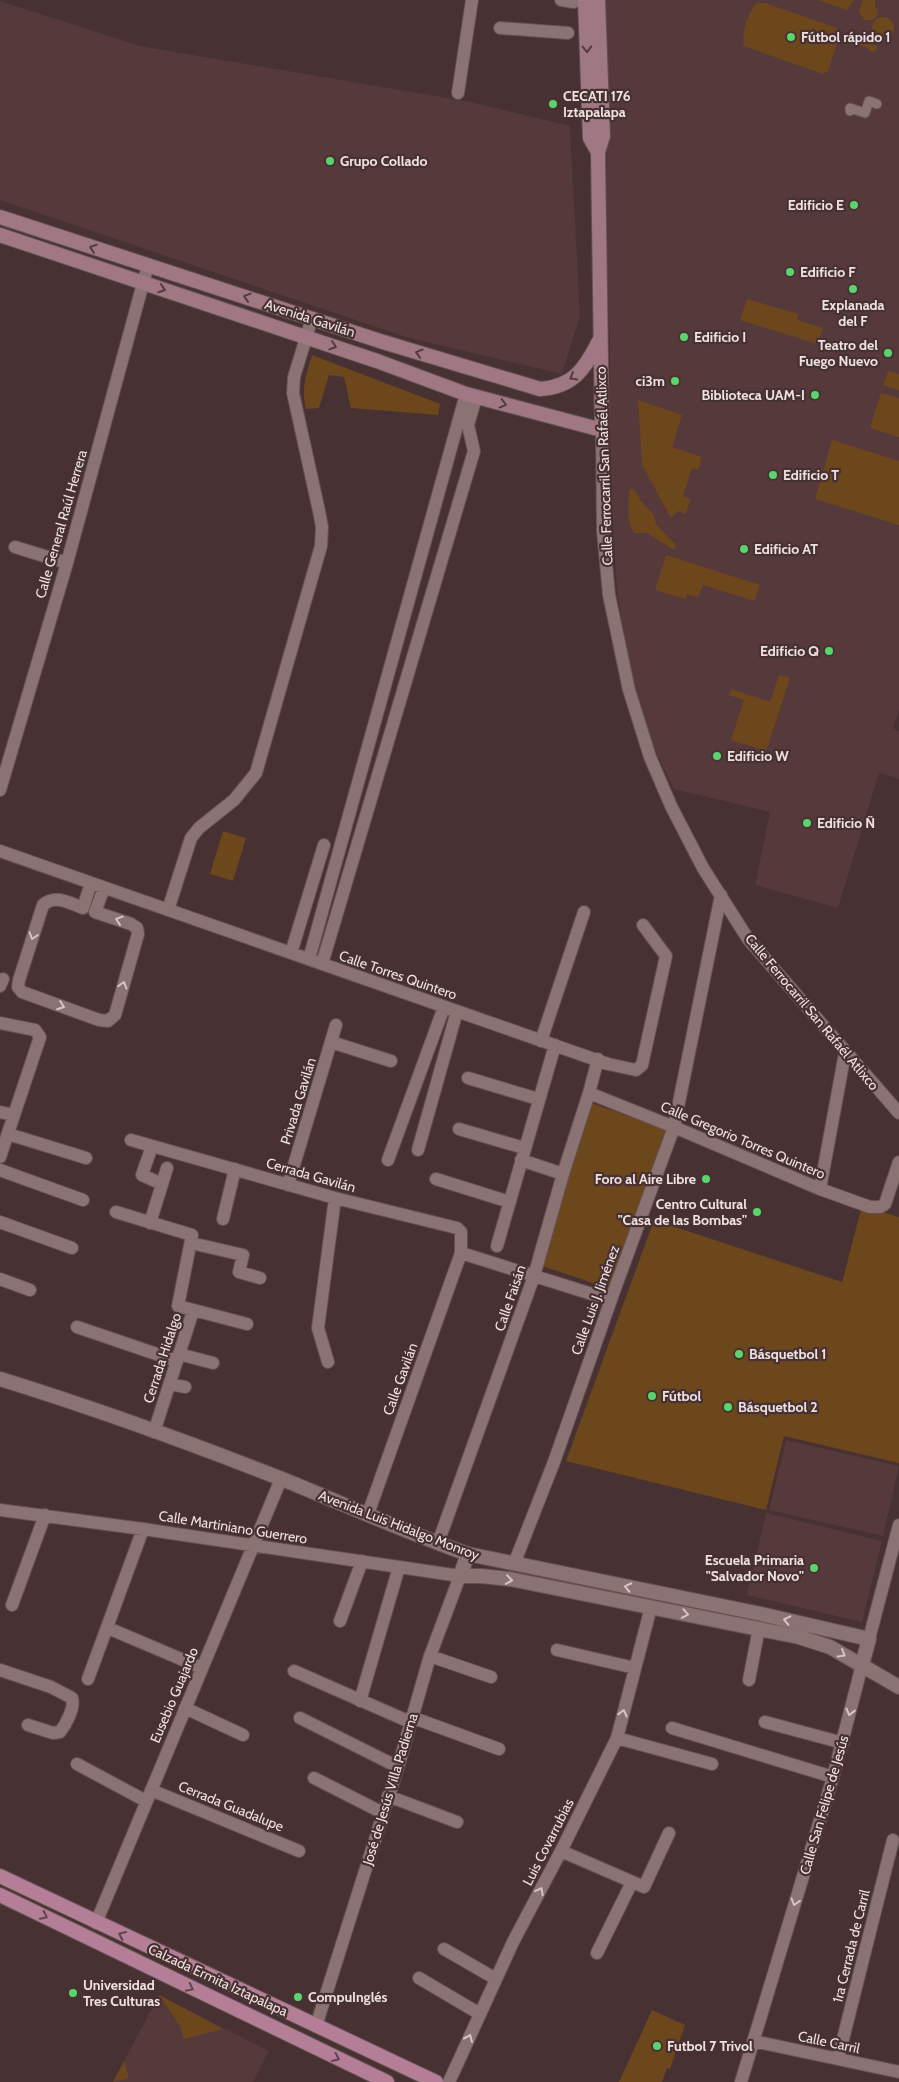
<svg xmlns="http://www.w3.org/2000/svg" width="899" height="2082" viewBox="0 0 899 2082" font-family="Cabin,sans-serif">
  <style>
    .built { fill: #56393b }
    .green { fill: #6c471c }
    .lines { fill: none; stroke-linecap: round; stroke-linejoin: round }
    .pedestrian-casing { stroke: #635052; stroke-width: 11 }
    .minor-casing { stroke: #635052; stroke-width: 14 }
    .tertiary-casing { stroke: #635052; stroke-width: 16 }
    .secondary-casing { stroke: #635052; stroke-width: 16 }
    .primary-casing { stroke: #635052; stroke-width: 16 }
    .pedestrian { stroke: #8b7273; stroke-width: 9 }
    .minor { stroke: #8b7273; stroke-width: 12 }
    .tertiary { stroke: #8b7273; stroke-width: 14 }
    .secondary { stroke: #9f7884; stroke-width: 14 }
    .primary { stroke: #b47e96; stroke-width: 14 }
    .oneway { stroke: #543c3e }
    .oneway2 { stroke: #d6c5c6 }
    .oneway3 { stroke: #62444b }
    .poi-dot { fill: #5ad56e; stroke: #473132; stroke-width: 2 }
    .labels { text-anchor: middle; stroke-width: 4.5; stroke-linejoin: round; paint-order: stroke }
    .poi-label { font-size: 14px; font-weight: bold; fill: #efe1e1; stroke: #473132; text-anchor: start }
    .street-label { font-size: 14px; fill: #efe1e1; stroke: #473132 }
  </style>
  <rect width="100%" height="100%" fill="#473132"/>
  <!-- built -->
  <path class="built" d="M604,0H899V710L893,728L899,731V779L879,773L838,908L755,885L770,812L674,789L656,753L638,698L626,650L617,589L609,468L610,334L606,263L607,154Z
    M0,1L140,46L471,102L570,126L580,316L562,374L406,337L0,200Z
    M786,1440L899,1466L883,1536L769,1510Z
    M766,1513L882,1541L862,1622L747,1595Z
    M159,1995L269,2051L253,2082H113Z"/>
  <!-- green -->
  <path class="green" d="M818,0H854L847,10Z
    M863,0H875V6L878,11L876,17L872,20H864L859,11Z
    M757,3H765L837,28L840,34L828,71L823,74L744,46C741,34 748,11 757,3Z
    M872 28a11 11 0 1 1 22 0a11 11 0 1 1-22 0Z
    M862,32L867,35L872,44L876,45L877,48L875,52L870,51L868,48C858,45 854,46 853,35Z
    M747,299L798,314L797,320L823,328L818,344L740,320Z
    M312,355L440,404L438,415L351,408L344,377L329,375L319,408L306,409C301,390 306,374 312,355Z
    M888,371L899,374V390L883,385Z
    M881,393L899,398V437L870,428Z
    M638,400L682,415L672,447L702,457L698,470L692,468L683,496L691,500L685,514L678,511L671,518L642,465Z
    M832,440L899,461V525L815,499Z
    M631,489H634L641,501L654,515L656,524L675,544V549H672L647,533H635C625,522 629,504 629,491Z
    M666,555L760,585L754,601L703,585L698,597L687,594L686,599L655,590Z
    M779,675L790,678L766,751L731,740L744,700L729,695L731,689L770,702Z
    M223,831L246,838L233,881L210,874Z
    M591,1103L666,1129L611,1289L536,1264Z
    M862,1206L899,1217V1463L784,1436L766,1510L566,1461L654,1220L842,1282Z
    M159,1995L223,2029L184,2039L180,2026Z
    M652,2010L685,2025L670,2069L667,2068L662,2082H619Z
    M124,2061L129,2078L113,2082Z"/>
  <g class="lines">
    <!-- pedestrian casing -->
    <g class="pedestrian-casing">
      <path id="pedestrian" d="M850,111V108L865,113L869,101L877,104"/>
    </g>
    <!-- minor casing -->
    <g class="minor-casing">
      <path id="minor" d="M561,0L574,2
        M500,28L568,33
        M458,93L472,0
        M602,430L603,531L609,595L629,690L650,757L671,806L703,868L748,939L899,1113
        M15,547L67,563
        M0,790L67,563L148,265
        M0,851L608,1064L636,1070L642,1065L666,956L643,925
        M91,883L83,908C70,903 55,894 43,905L19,980L18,987L22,992L99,1020L108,1021L115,1015L138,934L137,928L131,924L95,912L104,888
        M168,910L191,838L199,828L234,800L256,773L321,546L322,527L319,511L293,393L294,377L312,318
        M291,953L324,845
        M309,959L466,394
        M322,964L474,451L468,425L476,397
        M0,986L3,979
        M0,1023L35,1030L40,1037L0,1157
        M541,1041L584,912
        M331,1042L391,1061
        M468,1078L538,1099
        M589,1093L674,1127L820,1189L870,1207H880L885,1204L899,1162
        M0,1112L14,1115
        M459,1129L524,1148
        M8,1134L86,1158
        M131,1140L335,1198L457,1228L461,1232V1253L368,1514
        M152,1146L142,1175L162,1184
        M418,1150L457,1011
        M388,1160L444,1007
        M521,1160L563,1174
        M0,1170L83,1200
        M436,1179L510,1202
        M288,1185L336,1025
        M820,1189L845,1053
        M116,1212L192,1235L178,1306L247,1324
        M223,1219L235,1169
        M0,1222L72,1248
        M150,1223L167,1168
        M191,1243L243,1255L239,1272L260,1278
        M497,1246L555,1045
        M461,1253L611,1300
        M0,1279L30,1290
        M77,1327L177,1361
        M179,1354L213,1363
        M328,1362L318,1328L335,1198
        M170,1384L185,1387
        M154,1432L193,1311
        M0,1510L143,1529L460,1576L430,1656L398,1767L316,2026
        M438,1543L534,1276L563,1174L589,1093L598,1059
        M514,1564L554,1462L613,1294L674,1127L721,895
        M12,1605L45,1515
        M340,1621L362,1561
        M108,1628L202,1668
        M869,1639L899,1525
        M557,1650L635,1668
        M430,1656L491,1677
        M0,1670L51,1687L72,1698C75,1708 66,1724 60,1732L53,1733L28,1725
        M294,1671L410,1722
        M88,1679L143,1529
        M749,1680L759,1628
        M360,1701L399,1567
        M185,1708L243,1735
        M411,1717L499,1749
        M300,1718L398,1767
        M765,1722L843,1743
        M672,1728L833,1777
        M617,1738L712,1764
        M77,1764L146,1801
        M314,1778L383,1813
        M151,1790L299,1851
        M388,1796L457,1822
        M561,1851L644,1887L669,1833
        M96,1923L281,1479
        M444,1949L496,1979
        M597,1953L632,1882
        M419,1978L480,2014
        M753,2041L899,2072
        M838,2059L893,1840
        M449,2082L513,1942L561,1851L617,1738L651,1607
        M741,2082L833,1777L862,1665"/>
    </g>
    <!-- tertiary casing -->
    <g class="tertiary-casing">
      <path id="tertiary" d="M0,1379C94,1408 190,1443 282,1479C344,1504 405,1532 468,1554L761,1614L869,1639L862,1665
        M468,1554L460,1576H481L510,1579L799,1637L830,1647L899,1687"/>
    </g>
    <!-- secondary casing -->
    <g class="secondary-casing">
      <path id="secondary" d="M585,0L590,138L598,152
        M0,217L383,342L540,389C573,387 585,369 599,341
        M0,235L377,361L466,394L602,430L598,152L603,136L598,0"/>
    </g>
    <!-- primary casing -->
    <g class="primary-casing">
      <path id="primary" d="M0,1876L436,2082
        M0,1895L387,2082"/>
    </g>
    <!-- pedestrian -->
    <use href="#pedestrian" class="pedestrian"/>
    <!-- minor -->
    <use href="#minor" class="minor"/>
    <!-- tertiary -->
    <use href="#tertiary" class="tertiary"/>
    <!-- secondary -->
    <use href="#secondary" class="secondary"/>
    <!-- primary -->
    <use href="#primary" class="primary"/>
  </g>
  <!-- one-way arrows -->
  <defs><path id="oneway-chevron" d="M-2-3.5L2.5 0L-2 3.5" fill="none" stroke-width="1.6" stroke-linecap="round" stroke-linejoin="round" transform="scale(1.25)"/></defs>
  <g class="oneway">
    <use href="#oneway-chevron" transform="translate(587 49) rotate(88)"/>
    <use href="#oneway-chevron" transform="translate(93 248) rotate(-162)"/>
    <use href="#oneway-chevron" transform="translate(162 289) rotate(18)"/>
    <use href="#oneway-chevron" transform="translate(247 297) rotate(-162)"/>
    <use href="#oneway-chevron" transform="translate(333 346) rotate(19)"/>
    <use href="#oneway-chevron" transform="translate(419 353) rotate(-163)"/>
    <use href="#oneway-chevron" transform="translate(573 377) rotate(150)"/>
    <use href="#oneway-chevron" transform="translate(503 404) rotate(15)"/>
  </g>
  <g class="oneway2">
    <use href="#oneway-chevron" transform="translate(119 920) rotate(-162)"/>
    <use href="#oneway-chevron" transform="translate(33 936) rotate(108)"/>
    <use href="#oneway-chevron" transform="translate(123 985) rotate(-74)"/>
    <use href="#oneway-chevron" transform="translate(61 1006) rotate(20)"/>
    <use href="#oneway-chevron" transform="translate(509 1580) rotate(9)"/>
    <use href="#oneway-chevron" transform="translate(628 1587) rotate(-168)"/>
    <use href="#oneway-chevron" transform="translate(685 1614) rotate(11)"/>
    <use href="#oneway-chevron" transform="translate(787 1620) rotate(-167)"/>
    <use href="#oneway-chevron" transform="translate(842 1654) rotate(30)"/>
    <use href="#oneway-chevron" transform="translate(850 1712) rotate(104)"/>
    <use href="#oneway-chevron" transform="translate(623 1713) rotate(-76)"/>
    <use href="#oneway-chevron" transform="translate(540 1891) rotate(-62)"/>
    <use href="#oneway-chevron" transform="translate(795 1902) rotate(107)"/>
    <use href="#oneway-chevron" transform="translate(469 2038) rotate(-66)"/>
  </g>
  <g class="oneway3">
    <use href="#oneway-chevron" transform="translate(44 1916) rotate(26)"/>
    <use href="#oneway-chevron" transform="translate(122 1935) rotate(-155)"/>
    <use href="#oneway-chevron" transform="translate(190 1988) rotate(26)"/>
    <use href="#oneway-chevron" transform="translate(336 2058) rotate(25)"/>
  </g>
  <!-- markers -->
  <g class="poi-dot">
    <circle cx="791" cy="37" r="5"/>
    <circle cx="553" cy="104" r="5"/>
    <circle cx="330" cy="161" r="5"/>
    <circle cx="854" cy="205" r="5"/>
    <circle cx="790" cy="272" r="5"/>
    <circle cx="853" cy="289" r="5"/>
    <circle cx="684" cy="337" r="5"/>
    <circle cx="888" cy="353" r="5"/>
    <circle cx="675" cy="381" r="5"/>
    <circle cx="815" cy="395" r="5"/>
    <circle cx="773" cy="475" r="5"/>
    <circle cx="744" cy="549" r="5"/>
    <circle cx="829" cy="651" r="5"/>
    <circle cx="717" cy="756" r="5"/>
    <circle cx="807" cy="823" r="5"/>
    <circle cx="706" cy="1179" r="5"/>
    <circle cx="757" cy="1212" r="5"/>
    <circle cx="739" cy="1354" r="5"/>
    <circle cx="652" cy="1396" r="5"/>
    <circle cx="728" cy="1407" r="5"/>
    <circle cx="814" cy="1568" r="5"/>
    <circle cx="73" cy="1993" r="5"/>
    <circle cx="298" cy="1997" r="5"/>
    <circle cx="657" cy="2046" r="5"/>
  </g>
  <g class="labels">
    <!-- poi labels -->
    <g class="poi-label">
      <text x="801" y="42">Fútbol rápido 1</text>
      <text x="563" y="101">CECATI 176<tspan x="563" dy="16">Iztapalapa</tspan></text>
      <text x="340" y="166">Grupo Collado</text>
      <text x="844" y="210" text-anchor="end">Edificio E</text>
      <text x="800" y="277">Edificio F</text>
      <text x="853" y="310" text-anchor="middle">Explanada<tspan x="853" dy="16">del F</tspan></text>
      <text x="694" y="342">Edificio I</text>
      <text x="878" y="350" text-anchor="end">Teatro del<tspan x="878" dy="16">Fuego Nuevo</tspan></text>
      <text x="665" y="386" text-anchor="end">ci3m</text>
      <text x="805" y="400" text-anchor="end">Biblioteca UAM-I</text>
      <text x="783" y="480">Edificio T</text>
      <text x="754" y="554">Edificio AT</text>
      <text x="819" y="656" text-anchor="end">Edificio Q</text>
      <text x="727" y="761">Edificio W</text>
      <text x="817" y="828">Edificio Ñ</text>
      <text x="696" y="1184" text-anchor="end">Foro al Aire Libre</text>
      <text x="747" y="1209" text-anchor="end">Centro Cultural<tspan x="747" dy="16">"Casa de las Bombas"</tspan></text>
      <text x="749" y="1359">Básquetbol 1</text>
      <text x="662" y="1401">Fútbol</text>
      <text x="738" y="1412">Básquetbol 2</text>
      <text x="804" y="1565" text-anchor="end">Escuela Primaria<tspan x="804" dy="16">"Salvador Novo"</tspan></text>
      <text x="83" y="1990">Universidad<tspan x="83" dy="16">Tres Culturas</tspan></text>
      <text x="308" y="2002">CompuInglés</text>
      <text x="667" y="2051">Futbol 7 Trivol</text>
    </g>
    <!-- street labels -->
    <g class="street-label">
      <text transform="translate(310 318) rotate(18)" y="5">Avenida Gavilán</text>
      <text transform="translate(604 466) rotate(-92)" y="5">Calle Ferrocarril San Rafaél Atlixco</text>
      <text transform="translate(61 524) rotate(-74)" y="5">Calle General Raúl Herrera</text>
      <text transform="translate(398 975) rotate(19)" y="5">Calle Torres Quintero</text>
      <text transform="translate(812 1012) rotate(50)" y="5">Calle Ferrocarril San Rafaél Atlixco</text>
      <text transform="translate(298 1101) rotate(-73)" y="5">Privada Gavilán</text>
      <text transform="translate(743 1140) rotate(23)" y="5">Calle Gregorio Torres Quintero</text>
      <text transform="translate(311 1175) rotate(16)" y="5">Cerrada Gavilán</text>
      <text transform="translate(510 1298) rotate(-71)" y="5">Calle Faisán</text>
      <text transform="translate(595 1300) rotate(-70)" y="5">Calle Luis J. Jiménez</text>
      <text transform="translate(162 1358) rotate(-72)" y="5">Cerrada Hidalgo</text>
      <text transform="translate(400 1379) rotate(-70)" y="5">Calle Gavilán</text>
      <text transform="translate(399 1525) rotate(21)" y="5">Avenida Luis Hidalgo Monroy</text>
      <text transform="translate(233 1527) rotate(9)" y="5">Calle Martiniano Guerrero</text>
      <text transform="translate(174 1695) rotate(-67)" y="5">Eusebio Guajardo</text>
      <text transform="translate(390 1789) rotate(-73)" y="5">José de Jesús Villa Padierna</text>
      <text transform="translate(824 1805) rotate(-74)" y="5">Calle San Felipe de Jesús</text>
      <text transform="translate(231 1806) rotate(22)" y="5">Cerrada Guadalupe</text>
      <text transform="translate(548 1842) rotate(-63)" y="5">Luis Covarrubias</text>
      <text transform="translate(851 1946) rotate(-76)" y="5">1ra Cerrada de Carril</text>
      <text transform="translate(218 1980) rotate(25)" y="5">Calzada Ermita Iztapalapa</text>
      <text transform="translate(829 2042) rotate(12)" y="5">Calle Carril</text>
    </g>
  </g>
</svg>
